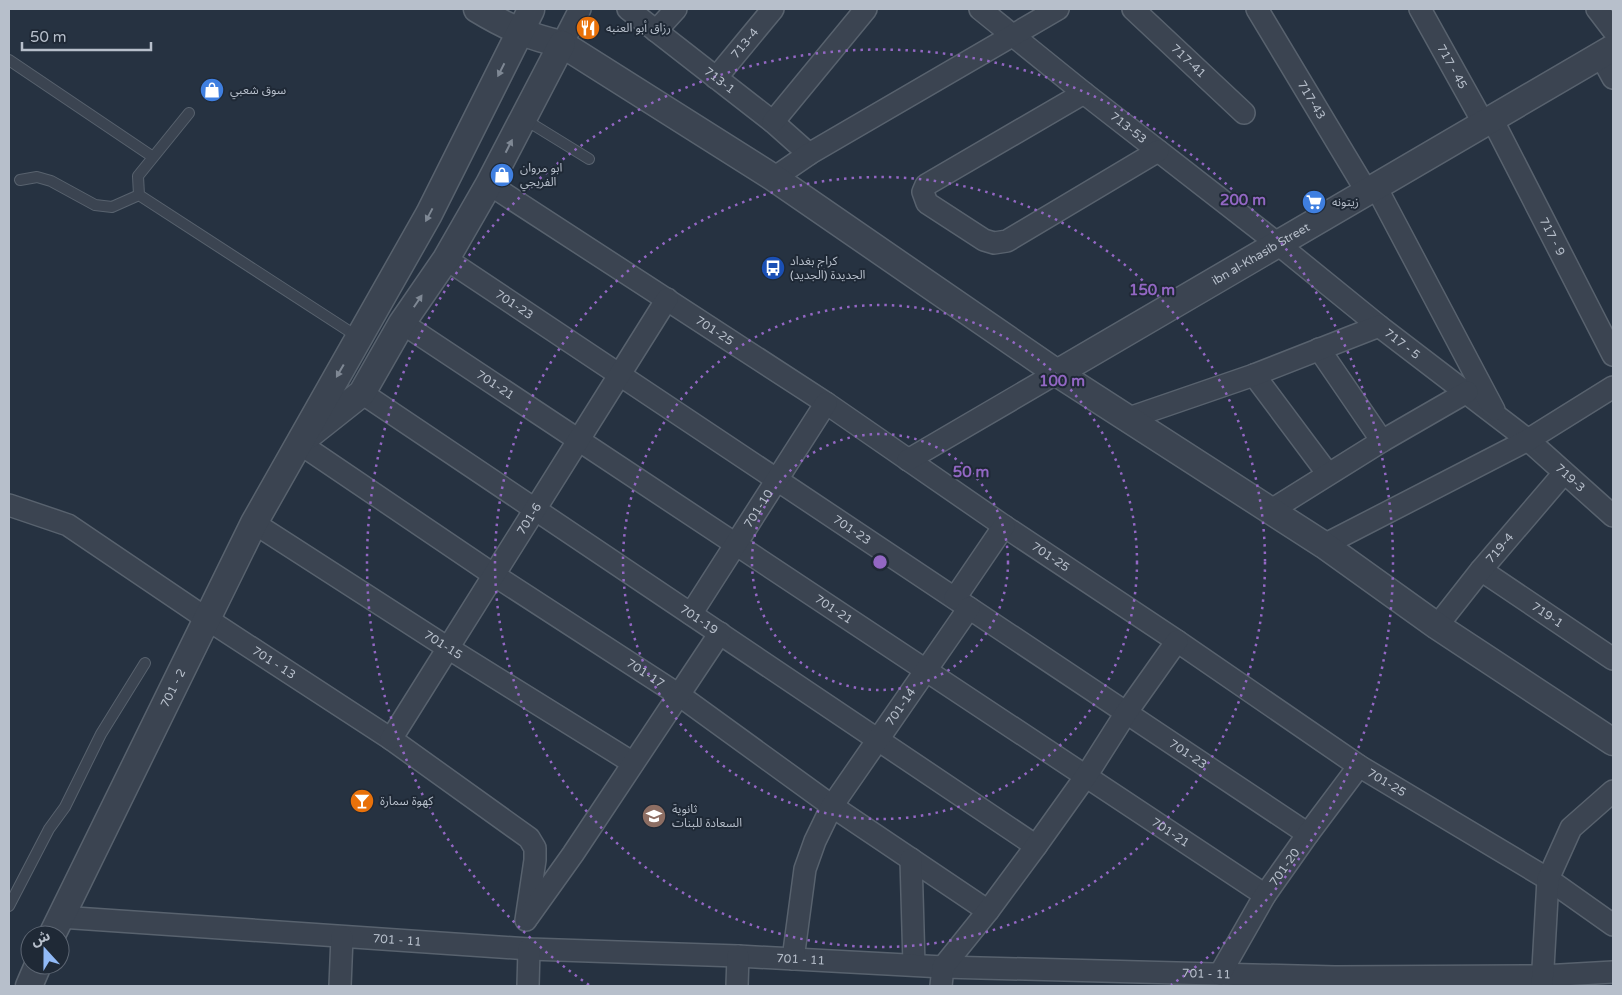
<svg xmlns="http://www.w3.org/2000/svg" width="1622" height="995" viewBox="0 0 1622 995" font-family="'Varela Round','Noto Sans Arabic',sans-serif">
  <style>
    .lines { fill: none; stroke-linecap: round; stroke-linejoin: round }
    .service-casing { stroke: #58626e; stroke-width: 12 }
    .minor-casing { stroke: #58626e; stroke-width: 24 }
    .tertiary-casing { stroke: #58626e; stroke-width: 29 }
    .service { stroke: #3b4451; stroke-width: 10 }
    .minor { stroke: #3b4451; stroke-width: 21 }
    .tertiary { stroke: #3b4451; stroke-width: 26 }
    .oneway { fill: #7f8894 }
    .ring { fill: none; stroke: #9367c4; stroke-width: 2.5; stroke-dasharray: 2.5 5 }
    .labels { text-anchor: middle; stroke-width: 4; stroke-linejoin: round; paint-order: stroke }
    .poi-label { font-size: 12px; fill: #b7bfcb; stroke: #1f2936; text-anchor: start }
    .street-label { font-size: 12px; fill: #b7bfcb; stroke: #1f2936 }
    .centre { fill: #9367c4; stroke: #1f2936; stroke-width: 2.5 }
    .ring-label { font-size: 15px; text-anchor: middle; font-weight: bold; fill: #9367c4; stroke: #1f2936; stroke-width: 4; stroke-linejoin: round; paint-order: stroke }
  </style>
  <rect width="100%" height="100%" fill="#263241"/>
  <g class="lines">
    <!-- service casing -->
    <g class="service-casing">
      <path id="service" d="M9,60L153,157
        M189,113L138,176L139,195L358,337
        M524,119L589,159
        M20,180L37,177L51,181L95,205L112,207L139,195
        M9,906L49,829L65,807L101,734L145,663"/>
    </g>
    <!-- minor casing -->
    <g class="minor-casing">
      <g id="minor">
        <path id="s1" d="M628,9L773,122L809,154"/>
        <path id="s2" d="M980,9L1084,93L1278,244L1379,326L1528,440L1613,516"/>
        <path id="s3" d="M1133,9L1244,113"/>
        <path id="s4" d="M1257,9L1367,192"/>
        <path id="s5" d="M1420,9L1484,124"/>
        <path d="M1597,9L1613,30"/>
        <path d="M656,31L676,9"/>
        <path d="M562,44L580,9"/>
        <path d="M1601,56L1613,78"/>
        <path id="s6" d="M716,78L773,9"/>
        <path d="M1084,93L926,185L923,192L927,203L984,240L994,243L1007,241L1158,151"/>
        <path id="s7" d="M1492,119L1613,355"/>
        <path d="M773,122L866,9"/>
        <path d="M774,178L809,154L1058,9"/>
        <path id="s8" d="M489,184L826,403L1004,526L1177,641L1359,766L1548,879L1613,925"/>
        <path d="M1376,187L1494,410"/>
        <path id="s9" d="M446,259L1308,834"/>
        <path id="s10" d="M402,323L1265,895"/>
        <path d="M1319,349L1382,441"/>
        <path d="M1254,375L1328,474"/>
        <path id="s11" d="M362,393L1036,846"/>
        <path d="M1129,418L1254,375L1379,326"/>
        <path id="s12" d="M299,443L494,575L679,695L832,806L988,911"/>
        <path d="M908,460L1057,373"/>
        <path id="s13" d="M9,505L68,525L207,619L391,739L529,838L535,848V860L526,920"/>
        <path d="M1270,511L1382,441L1467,392"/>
        <path id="s14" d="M254,523L448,648L633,763"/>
        <path d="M1324,545L1528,440L1613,387"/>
        <path id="s15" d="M1481,570L1613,659"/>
        <path d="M955,598L1004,526"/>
        <path id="s16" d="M691,614L826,403"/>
        <path id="s17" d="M1437,626L1481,570L1564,473"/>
        <path id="s18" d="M391,739L667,299"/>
        <path d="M911,859L914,965"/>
        <path id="s19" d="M60,917L529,949L738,956L943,967L1335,977L1543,976L1613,972"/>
        <path d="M528,917L573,854L720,633"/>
        <path id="s20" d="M793,959L805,869L815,841L832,806L969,608"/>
        <path id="s21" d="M1220,974L1265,895L1308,834L1359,766"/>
        <path d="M340,986L342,937"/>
        <path d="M528,986L529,949"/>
        <path d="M737,986L738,956"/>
        <path d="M941,986L943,967L988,911L1036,846L1086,776L1126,713L1177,641"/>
        <path d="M1542,986L1548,879L1571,828L1613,791"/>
      </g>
    </g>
    <!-- tertiary casing -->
    <g class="tertiary-casing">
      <g id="tertiary">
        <path d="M477,9C505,26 529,37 562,44L774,178L1057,373L1324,545L1437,626L1613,742"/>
        <path id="s22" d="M1057,373L1613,48"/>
        <path d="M309,435L362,393L402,323L446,259L489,184L562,44"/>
        <path id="s23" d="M52,935L254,523L429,214L531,10"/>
        <path d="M29,986L38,965"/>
      </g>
    </g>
    <!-- service -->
    <use href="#service" class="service"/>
    <!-- minor -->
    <use href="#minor" class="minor"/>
    <!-- tertiary -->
    <use href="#tertiary" class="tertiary"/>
  </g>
  <!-- one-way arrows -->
  <defs><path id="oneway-solid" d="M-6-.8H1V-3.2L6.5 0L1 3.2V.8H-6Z" transform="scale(1.25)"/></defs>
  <g class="oneway">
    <use href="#oneway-solid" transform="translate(501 70) rotate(117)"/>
    <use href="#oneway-solid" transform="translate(509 146) rotate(-63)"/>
    <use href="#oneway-solid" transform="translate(429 215) rotate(118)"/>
    <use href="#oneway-solid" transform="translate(418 301) rotate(-56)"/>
    <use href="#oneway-solid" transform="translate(340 371) rotate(120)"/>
  </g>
  <!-- distance rings -->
  <g class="ring">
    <circle cx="880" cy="562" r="128"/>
    <circle cx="880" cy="562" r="257"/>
    <circle cx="880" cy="562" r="385"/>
    <path d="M589 985A513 513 0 1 1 1171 985"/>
  </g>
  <!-- icons -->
  <defs>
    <g id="restaurant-disc" transform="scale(1.25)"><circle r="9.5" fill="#e8710a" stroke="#1f2936"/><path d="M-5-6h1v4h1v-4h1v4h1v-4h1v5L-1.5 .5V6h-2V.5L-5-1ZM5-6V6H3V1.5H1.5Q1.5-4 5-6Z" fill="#fff"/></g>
    <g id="shop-disc" transform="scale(1.25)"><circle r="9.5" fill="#3f7fe0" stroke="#1f2936"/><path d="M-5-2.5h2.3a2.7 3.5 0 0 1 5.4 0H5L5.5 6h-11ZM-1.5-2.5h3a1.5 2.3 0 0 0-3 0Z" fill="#fff"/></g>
    <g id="supermarket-disc" transform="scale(1.25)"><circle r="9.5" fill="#3f7fe0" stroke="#1f2936"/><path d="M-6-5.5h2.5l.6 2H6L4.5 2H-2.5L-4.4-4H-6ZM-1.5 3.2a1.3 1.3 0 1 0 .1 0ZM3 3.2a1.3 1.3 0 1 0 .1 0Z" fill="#fff"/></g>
    <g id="bus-disc" transform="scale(1.25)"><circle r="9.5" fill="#1a4fb4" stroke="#1f2936"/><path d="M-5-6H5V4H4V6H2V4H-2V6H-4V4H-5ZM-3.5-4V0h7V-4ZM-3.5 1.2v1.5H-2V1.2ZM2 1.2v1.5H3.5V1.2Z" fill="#fff"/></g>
    <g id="bar-disc" transform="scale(1.25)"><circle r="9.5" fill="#e8710a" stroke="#1f2936"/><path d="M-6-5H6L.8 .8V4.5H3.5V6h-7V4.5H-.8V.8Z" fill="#fff"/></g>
    <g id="school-disc" transform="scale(1.25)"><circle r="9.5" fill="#8d6e63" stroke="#1f2936"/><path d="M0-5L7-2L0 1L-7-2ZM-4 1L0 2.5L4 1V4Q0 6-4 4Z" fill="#fff"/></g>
  </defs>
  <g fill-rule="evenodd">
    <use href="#restaurant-disc" x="588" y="28"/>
    <use href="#shop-disc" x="212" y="90"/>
    <use href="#shop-disc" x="502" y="175"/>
    <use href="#supermarket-disc" x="1314" y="202"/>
    <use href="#bus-disc" x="773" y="268"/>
    <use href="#bar-disc" x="362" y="801"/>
    <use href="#school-disc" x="654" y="816"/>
  </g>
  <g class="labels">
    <!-- poi labels -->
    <g class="poi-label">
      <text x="606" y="32">رزاق أبو العنبه</text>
      <text x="230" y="94">سوق شعبي</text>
      <text x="520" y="172">ابو مروان<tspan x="520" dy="14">الفريجي</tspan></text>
      <text x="1332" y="206">زيتونه</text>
      <text x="790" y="265">كراج بغداد<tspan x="790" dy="14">الجديدة (الجديد)</tspan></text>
      <text x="380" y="805">كهوة سمارة</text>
      <text x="672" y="813">ثانوية<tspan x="672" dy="14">السعادة للبنات</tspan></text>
    </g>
    <!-- street labels -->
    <g class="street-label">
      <text dy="4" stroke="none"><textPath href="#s6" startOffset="45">713-4</textPath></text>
      <text dy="4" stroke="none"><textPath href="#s3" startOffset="76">717-41</textPath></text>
      <text dy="4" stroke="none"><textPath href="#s5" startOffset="66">717 - 45</textPath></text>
      <text dy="4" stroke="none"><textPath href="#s1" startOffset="116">713-1</textPath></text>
      <text dy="4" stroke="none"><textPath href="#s4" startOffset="106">717-43</textPath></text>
      <text dy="4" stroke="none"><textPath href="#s2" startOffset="190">713-53</textPath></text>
      <text dy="4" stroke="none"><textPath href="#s7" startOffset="132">717 - 9</textPath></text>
      <text dy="4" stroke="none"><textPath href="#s22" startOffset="236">ibn al-Khasib Street</textPath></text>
      <text dy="4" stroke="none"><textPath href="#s9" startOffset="82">701-23</textPath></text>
      <text dy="4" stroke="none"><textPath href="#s8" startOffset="269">701-25</textPath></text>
      <text dy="4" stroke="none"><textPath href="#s2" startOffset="539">717 - 5</textPath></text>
      <text dy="4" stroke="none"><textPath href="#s10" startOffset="112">701-21</textPath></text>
      <text dy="4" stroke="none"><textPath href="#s2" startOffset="754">719-3</textPath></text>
      <text dy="4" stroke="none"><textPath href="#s16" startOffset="125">701-10</textPath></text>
      <text dy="4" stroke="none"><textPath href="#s18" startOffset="260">701-6</textPath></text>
      <text dy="4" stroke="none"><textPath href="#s9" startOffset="488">701-23</textPath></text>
      <text dy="4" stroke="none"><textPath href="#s17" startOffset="100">719-4</textPath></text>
      <text dy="4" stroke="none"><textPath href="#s8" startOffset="674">701-25</textPath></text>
      <text dy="4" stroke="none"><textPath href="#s10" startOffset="518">701-21</textPath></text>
      <text dy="4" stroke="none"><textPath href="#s15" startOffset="80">719-1</textPath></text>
      <text dy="4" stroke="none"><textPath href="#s11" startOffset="406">701-19</textPath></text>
      <text dy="4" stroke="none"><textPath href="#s14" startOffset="225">701-15</textPath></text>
      <text dy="4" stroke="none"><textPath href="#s13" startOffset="310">701 - 13</textPath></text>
      <text dy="4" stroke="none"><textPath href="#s12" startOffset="416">701-17</textPath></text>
      <text dy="4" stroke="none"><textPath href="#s23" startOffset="275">701 - 2</textPath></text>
      <text dy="4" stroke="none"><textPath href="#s20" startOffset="280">701-14</textPath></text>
      <text dy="4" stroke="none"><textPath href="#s9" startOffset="892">701-23</textPath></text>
      <text dy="4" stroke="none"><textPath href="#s8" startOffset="1079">701-25</textPath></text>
      <text dy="4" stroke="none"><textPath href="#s10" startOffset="922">701-21</textPath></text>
      <text dy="4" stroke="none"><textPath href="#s21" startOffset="125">701-20</textPath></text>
      <text dy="4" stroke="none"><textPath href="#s19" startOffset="338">701 - 11</textPath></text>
      <text dy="4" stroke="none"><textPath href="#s19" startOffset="742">701 - 11</textPath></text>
      <text dy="4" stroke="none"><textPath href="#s19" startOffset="1148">701 - 11</textPath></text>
    </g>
  </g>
  <circle cx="880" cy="562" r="8" class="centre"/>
  <g class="ring-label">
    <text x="1243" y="205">200 m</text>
    <text x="1152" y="295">150 m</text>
    <text x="1062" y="386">100 m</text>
    <text x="971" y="477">50 m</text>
  </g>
  <!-- border -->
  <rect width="1622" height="995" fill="none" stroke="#b7bfcb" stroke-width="20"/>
  <!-- north arrow -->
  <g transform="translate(45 950) rotate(339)"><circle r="24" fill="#1f2936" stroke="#5c6572"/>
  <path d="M0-4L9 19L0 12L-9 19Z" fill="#91baf7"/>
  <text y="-8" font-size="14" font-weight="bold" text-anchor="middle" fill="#b7bfcb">ش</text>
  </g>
  <!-- scale -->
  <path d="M22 42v8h129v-8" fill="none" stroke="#b7bfcb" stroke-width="2.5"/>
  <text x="30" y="42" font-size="15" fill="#b7bfcb" stroke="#1f2936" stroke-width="4" paint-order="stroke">50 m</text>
</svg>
